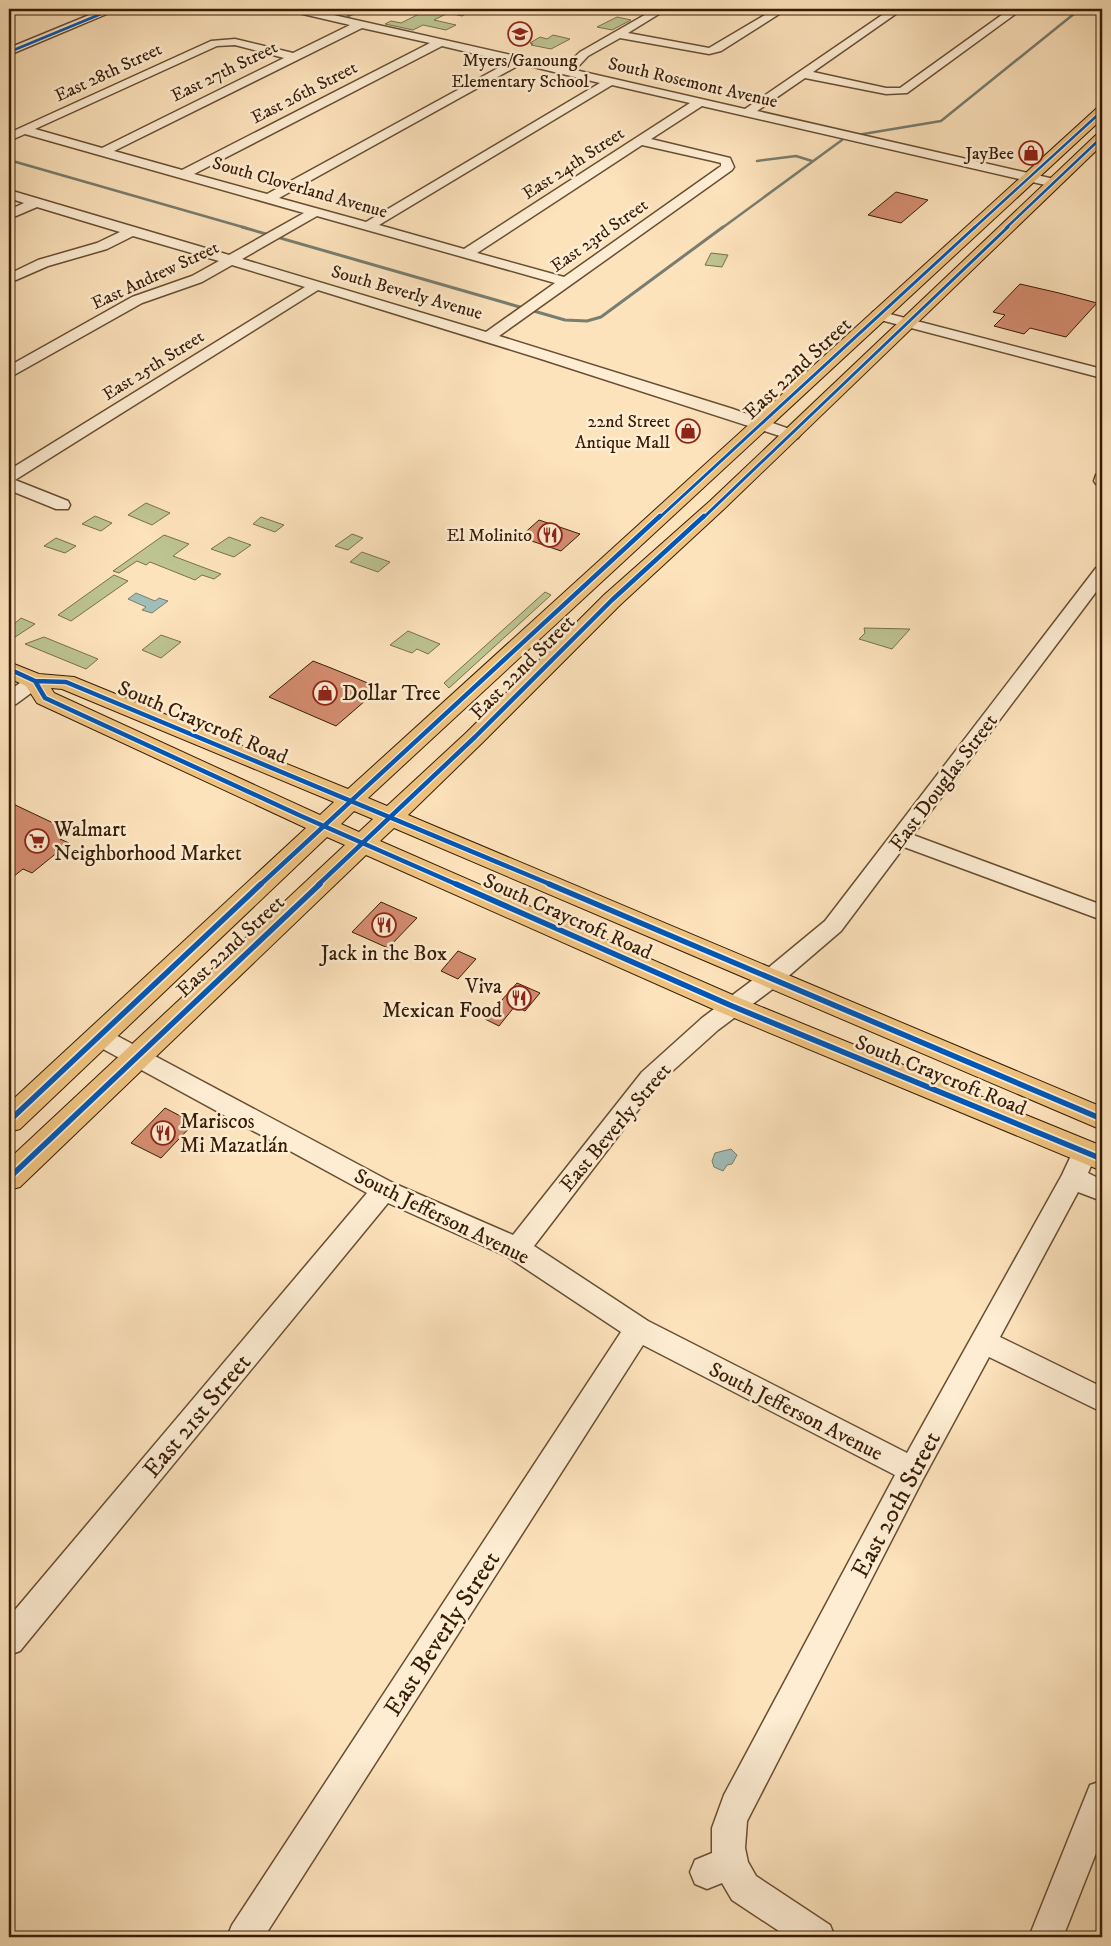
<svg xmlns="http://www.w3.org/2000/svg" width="1111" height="1946" viewBox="0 0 1111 1946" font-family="'IM FELL DW Pica',serif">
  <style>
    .green { fill: #bdc492; stroke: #7a704c }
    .water { fill: #a1bdb8; stroke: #777d70 }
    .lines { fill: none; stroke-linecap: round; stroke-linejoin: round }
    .stream-far1 { stroke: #777d70; stroke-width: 2.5 }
    .stream { stroke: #777d70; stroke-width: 3 }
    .building { fill: #d48d70; stroke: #371c05 }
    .minor-casing { stroke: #684e33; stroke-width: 3 }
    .major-casing { stroke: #371c05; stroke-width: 2 }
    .minor { fill: #feedd3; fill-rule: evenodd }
    .major { fill: #eec27e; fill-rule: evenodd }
    .cycleway-far3-casing { stroke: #feedd3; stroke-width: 4.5 }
    .cycleway-far2-casing { stroke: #feedd3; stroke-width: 5 }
    .cycleway-far1-casing { stroke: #feedd3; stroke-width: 7 }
    .cycleway-casing { stroke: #feedd3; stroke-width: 9 }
    .cycleway-far3 { stroke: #0057b8; stroke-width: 2.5 }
    .cycleway-far2 { stroke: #0057b8; stroke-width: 3 }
    .cycleway-far1 { stroke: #0057b8; stroke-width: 4.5 }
    .cycleway { stroke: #0057b8; stroke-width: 5.5 }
    .labels { text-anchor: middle; stroke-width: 5; stroke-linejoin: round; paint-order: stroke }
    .far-poi-label { font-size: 18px; fill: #371c05; stroke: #feedd3; text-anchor: end }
    .far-street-label { font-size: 18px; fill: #371c05; stroke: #feedd3 }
    .street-label { font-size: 21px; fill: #371c05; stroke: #feedd3 }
    .poi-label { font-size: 21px; fill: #371c05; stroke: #feedd3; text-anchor: start }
    .near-street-label { font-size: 25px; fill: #371c05; stroke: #feedd3 }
  </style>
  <rect width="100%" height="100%" fill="#fde3bc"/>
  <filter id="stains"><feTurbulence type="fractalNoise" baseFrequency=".004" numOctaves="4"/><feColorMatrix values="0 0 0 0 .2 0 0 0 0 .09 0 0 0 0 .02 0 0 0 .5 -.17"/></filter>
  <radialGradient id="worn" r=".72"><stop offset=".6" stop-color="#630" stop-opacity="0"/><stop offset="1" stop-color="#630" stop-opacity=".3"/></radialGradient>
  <!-- green -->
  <path class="green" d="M429,9H453L463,11L476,9L462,16L448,13L434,20L456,25L446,30L423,25L413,30L385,24L391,21L401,23Z
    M617,17L631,20L612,30L597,27Z
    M553,35L570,39L551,49L531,45L533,44L530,43L540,37L547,39Z
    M711,253L728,255L722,267L705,265Z
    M146,503L170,513L152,525L128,515Z
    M95,516L112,523L101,531L82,524Z
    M261,517L284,525L275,532L253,524Z
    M352,534L363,538L348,550L335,546Z
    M164,535L189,544L173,556L221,574L214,579L202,575L195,580L150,562L146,565L137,561L119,573L113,571Z
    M229,537L251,545L234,557L211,549Z
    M56,538L76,546L65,553L44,546Z
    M362,552L390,562L378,572L350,562Z
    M114,575L128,581L71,621L58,615Z
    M545,592L551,595L449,688L444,683Z
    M21,618L35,624L9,641V622L14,624Z
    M864,628L910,629L892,649L859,639L865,633Z
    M408,631L440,644L428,654L417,649L412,653L390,645Z
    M161,635L181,642L161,658L142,650Z
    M44,637L98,659L86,669L25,644Z"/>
  <!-- water -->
  <path class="water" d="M136,593L155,601L159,598L168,601L152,613L142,610L146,607L128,599Z
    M731,1149L737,1155L732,1164L727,1165L723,1171L714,1167L712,1161L715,1153Z"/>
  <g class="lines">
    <!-- stream-far1 -->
    <path class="stream-far1" d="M348,16L363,9
      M857,135L941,121L1080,9
      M9,160L246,228
      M757,161L796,156L812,161
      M722,228L842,140"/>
    <!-- stream -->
    <path class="stream" d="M242,227L565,320L587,321L601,317L723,227"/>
  </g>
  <!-- building -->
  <path class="building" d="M896,192L928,200L901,223L868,215Z
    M1020,284L1059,293L1097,303L1066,337L1030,328L1024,334L994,326L1005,315L993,312Z
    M539,520L580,534L561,551L520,537Z
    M313,661L331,668L380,688L336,726L269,697Z
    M9,802L70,831L60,839L69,843L32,873L23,869L9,880Z
    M381,902L417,918L388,948L352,932Z
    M458,951L476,959L458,979L441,971Z
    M517,983L540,993L525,1011L515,1006L499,1026L485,1019Z
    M165,1108L194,1123L161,1158L131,1143Z"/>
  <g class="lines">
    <!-- minor casing -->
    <g class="minor-casing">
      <path id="minor" d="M104,9H118L9,55V48Z
        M289,9H307L564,67L580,52L655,9H667L628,33L709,48L775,9H787L721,51L709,54L620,38L588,56L575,70L745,109L891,9H903L813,72L886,88H900L1010,9H1022L907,93L886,94L805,78L757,111L1054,179L1060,183L1054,187L702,106L651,139L730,158L734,167L732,170L499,336L733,409L798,432L800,435L798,438H786L538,358L318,290L15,480L68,501L70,505L68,509H56L9,490V470L305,287L232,265L202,282L142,303L14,375L9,376V366L132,297L192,276L219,261L133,236L107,249L48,266L9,283V274L38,260L97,243L120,232L37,207L9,219V210L24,203L9,198V190L229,255L304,213L25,134L9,141V133L211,41L235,39L293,53L350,25L290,11ZM362,28L430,43L182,170L114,151ZM235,45L284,58L102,148L35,129L217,46ZM442,46L509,62L267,194L194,174ZM521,64L600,83L366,222L279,198ZM612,85L690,103L464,249L379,225ZM642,145L713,161L721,163V166L564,277L477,253ZM317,216L555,283L486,332L242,259Z
        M878,311L1102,369V378L873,318L871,315L873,312Z
        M1102,473V486L1096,484L1094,481L1096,475Z
        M1102,567V584L913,835L1102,905V920L904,847L841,931L778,985L718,1030L658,1084L534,1246L648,1321L907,1453L1062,1175L1076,1145L1085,1142L1094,1145L1097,1152L1088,1173L1102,1180V1201L1078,1192L1000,1337L1102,1387V1412L989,1357L923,1479L747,1821L745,1848L748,1862L756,1876L830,1925L835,1937H788L732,1900L722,1883L707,1889L695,1884L690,1872L695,1860L712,1853V1828L724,1795L895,1475L643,1345L264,1937H227L232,1925L621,1332L508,1257L388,1203L20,1651L9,1655V1617L367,1193L92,1043L88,1037L92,1031L100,1028L108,1031L393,1183L513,1235L642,1072L702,1018L762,973L825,921L1096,568Z
        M35,675L42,677L44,681L42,685L16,704L9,706V691L28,677Z
        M1102,1781V1838L1063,1937H1029L1090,1785Z"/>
    </g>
    <!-- major casing -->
    <g class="major-casing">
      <path id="major" d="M1102,107V119L368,798L387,806L467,732L604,595L710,501L1097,134L1102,133V145L724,509L620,605L483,742L408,815L1102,1107V1130L394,828L380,841L742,999L1102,1146V1171L722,1013L366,855L20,1187L9,1190V1159L345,845L327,837L20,1129L9,1132V1103L306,828L37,703L26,686L9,678V662L39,674L74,677L348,789L1097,108ZM51,688L62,689L334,802L320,815L54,693ZM354,811L373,819L359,832L341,824Z"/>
    </g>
    <!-- minor -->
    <use href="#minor" class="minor"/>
    <!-- major -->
    <use href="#major" class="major"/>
    <!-- cycleway-far3 casing -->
    <g class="cycleway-far3-casing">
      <path id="cycleway-far3" d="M9,52L113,9
        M974,228L1102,111
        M1006,228L1102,137"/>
    </g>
    <!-- cycleway-far2 casing -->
    <g class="cycleway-far2-casing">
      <path id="cycleway-far2" d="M659,518L975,227
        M703,518L1008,227"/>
    </g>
    <!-- cycleway-far1 casing -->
    <g class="cycleway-far1-casing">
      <path id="cycleway-far1" d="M9,669L35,681L66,682L552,885
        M35,681L45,698L301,816L458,885
        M260,885L660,516
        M318,885L475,737L612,600L704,516"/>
    </g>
    <!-- cycleway casing -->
    <g class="cycleway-casing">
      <path id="cycleway" d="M456,884L732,1006L1102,1159
        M549,884L1102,1119
        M9,1121L261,884
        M9,1178L320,884"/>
    </g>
    <!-- cycleway-far3 -->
    <use href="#cycleway-far3" class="cycleway-far3"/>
    <!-- cycleway-far2 -->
    <use href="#cycleway-far2" class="cycleway-far2"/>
    <!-- cycleway-far1 -->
    <use href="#cycleway-far1" class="cycleway-far1"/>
    <!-- cycleway -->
    <use href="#cycleway" class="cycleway"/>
  </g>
  <!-- icons -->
  <defs>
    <g id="school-ring" transform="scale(1.25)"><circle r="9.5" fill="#feedd3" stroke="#8f2418" stroke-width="1.5"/><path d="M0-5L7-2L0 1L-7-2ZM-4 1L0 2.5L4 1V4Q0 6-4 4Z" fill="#8f2418"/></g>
    <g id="shop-ring" transform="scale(1.25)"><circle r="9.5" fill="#feedd3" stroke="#8f2418" stroke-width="1.5"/><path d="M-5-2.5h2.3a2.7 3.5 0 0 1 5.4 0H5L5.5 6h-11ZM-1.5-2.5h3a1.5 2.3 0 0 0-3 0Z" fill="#8f2418"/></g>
    <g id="restaurant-ring" transform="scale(1.25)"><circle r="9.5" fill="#feedd3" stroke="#8f2418" stroke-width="1.5"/><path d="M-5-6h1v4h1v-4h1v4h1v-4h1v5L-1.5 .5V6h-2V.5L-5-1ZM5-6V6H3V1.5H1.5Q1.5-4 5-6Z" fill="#8f2418"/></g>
    <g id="supermarket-ring" transform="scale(1.25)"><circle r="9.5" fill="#feedd3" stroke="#8f2418" stroke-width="1.5"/><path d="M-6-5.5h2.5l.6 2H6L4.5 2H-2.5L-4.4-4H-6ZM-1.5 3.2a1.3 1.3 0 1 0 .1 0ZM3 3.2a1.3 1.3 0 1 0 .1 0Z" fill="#8f2418"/></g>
  </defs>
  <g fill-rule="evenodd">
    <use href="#school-ring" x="520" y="34"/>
    <use href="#shop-ring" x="1031" y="153"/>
    <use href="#shop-ring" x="688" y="431"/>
    <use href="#restaurant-ring" x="550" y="535"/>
    <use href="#shop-ring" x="325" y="693"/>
    <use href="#supermarket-ring" x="37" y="841"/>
    <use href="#restaurant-ring" x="384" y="925"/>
    <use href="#restaurant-ring" x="519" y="998"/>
    <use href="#restaurant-ring" x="163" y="1133"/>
  </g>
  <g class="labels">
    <!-- far-poi labels -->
    <g class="far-poi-label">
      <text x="520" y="66" text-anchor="middle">Myers/Ganoung<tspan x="520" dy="21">Elementary School</tspan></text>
      <text x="1014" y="159">JayBee</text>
      <text x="670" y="427">22nd Street<tspan x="670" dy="21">Antique Mall</tspan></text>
      <text x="532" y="541">El Molinito</text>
    </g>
    <!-- far-street labels -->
    <g class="far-street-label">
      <text transform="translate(224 71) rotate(-26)" y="6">East 27th Street</text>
      <text transform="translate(108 72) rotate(-25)" y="6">East 28th Street</text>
      <text transform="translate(693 82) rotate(13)" y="6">South Rosemont Avenue</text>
      <text transform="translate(304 92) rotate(-27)" y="6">East 26th Street</text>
      <text transform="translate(573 163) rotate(-33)" y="6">East 24th Street</text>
      <text transform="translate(300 187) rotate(16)" y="6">South Cloverland Avenue</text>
      <text transform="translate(599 235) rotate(-35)" y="6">East 23rd Street</text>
      <text transform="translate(155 275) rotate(-25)" y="6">East Andrew Street</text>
      <text transform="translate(407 292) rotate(16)" y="6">South Beverly Avenue</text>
      <text transform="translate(153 365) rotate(-32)" y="6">East 25th Street</text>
    </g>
    <!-- street labels -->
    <g class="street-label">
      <text transform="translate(797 368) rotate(-43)" y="7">East 22nd Street</text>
      <text transform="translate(522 667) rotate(-45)" y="7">East 22nd Street</text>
      <text transform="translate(203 722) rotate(23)" y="7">South Craycroft Road</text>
      <text transform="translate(943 782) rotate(-53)" y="7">East Douglas Street</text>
      <text transform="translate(568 916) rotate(24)" y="7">South Craycroft Road</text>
      <text transform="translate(230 946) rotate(-43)" y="7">East 22nd Street</text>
      <text transform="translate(941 1075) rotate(22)" y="7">South Craycroft Road</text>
      <text transform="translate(615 1127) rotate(-50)" y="7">East Beverly Street</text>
      <text transform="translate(442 1216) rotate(26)" y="7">South Jefferson Avenue</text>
      <text transform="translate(796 1411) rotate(27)" y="7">South Jefferson Avenue</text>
    </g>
    <!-- poi labels -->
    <g class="poi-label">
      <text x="342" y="700">Dollar Tree</text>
      <text x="54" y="836">Walmart<tspan x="54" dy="24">Neighborhood Market</tspan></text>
      <text x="384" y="960" text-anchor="middle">Jack in the Box</text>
      <text x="502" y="993" text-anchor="end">Viva<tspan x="502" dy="24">Mexican Food</tspan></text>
      <text x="180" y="1128">Mariscos<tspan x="180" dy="24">Mi Mazatlán</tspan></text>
    </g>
    <!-- near-street labels -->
    <g class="near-street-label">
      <text transform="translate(196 1415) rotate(-50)" y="9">East 21st Street</text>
      <text transform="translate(895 1504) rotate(-62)" y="9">East 20th Street</text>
      <text transform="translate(441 1633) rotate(-57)" y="9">East Beverly Street</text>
    </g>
  </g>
  <!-- margin -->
  <rect width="1111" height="1946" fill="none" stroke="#fde3bc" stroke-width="30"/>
  <rect x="10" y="10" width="1091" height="1926" fill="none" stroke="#371c05" stroke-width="2.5"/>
  <rect x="15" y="15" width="1081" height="1916" fill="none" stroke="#371c05"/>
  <rect width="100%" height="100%" filter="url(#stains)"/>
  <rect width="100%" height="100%" fill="url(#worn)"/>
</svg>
